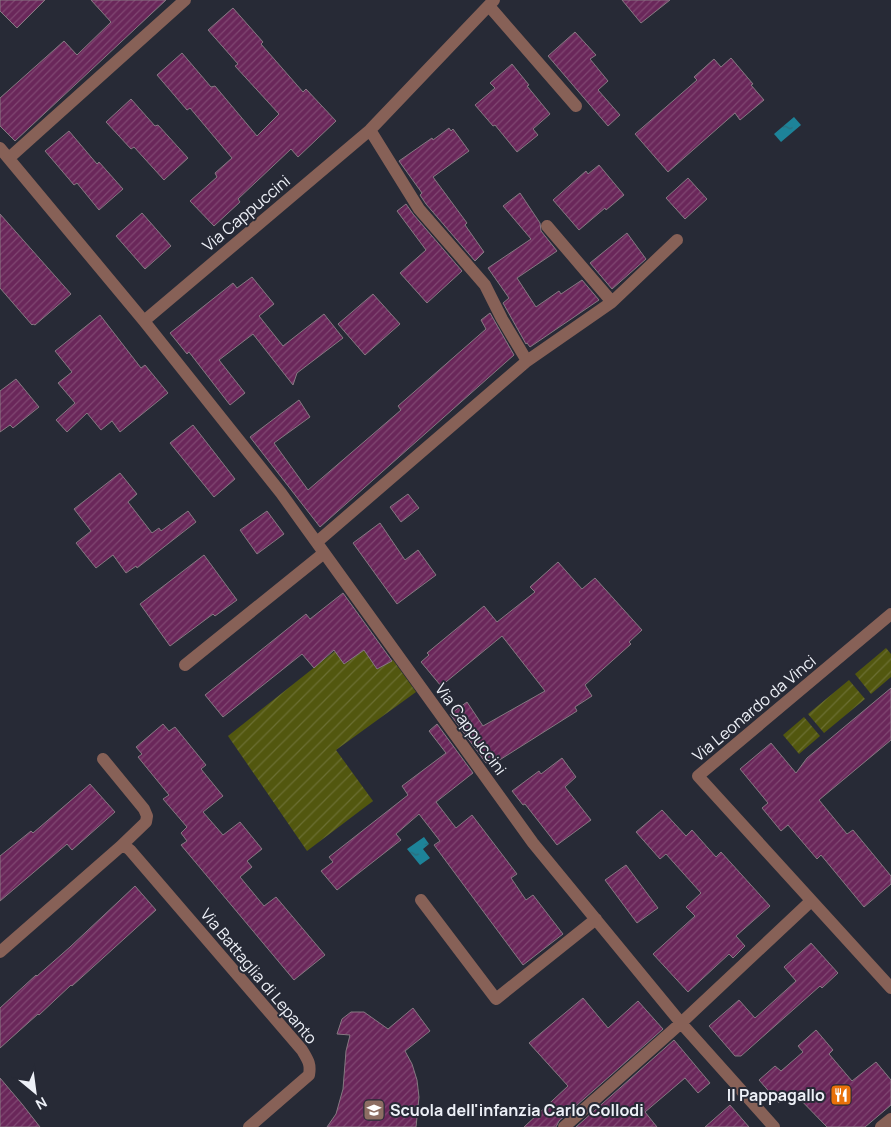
<svg xmlns="http://www.w3.org/2000/svg" width="891" height="1127" viewBox="0 0 891 1127" font-family="Manrope,sans-serif">
  <style>
    .garden { fill: url(#garden-furrows) }
    .water { fill: url(#water-ripples) }
    .building { fill: url(#building-hatch); stroke: #867982 }
    .lines { fill: none; stroke-linecap: round; stroke-linejoin: round }
    .minor { stroke: #876157; stroke-width: 12 }
    .labels { text-anchor: middle; stroke-width: 4; stroke-linejoin: round; paint-order: stroke }
    .street-label { font-size: 16px; fill: #edf0f7; stroke: #272a36 }
    .poi-label { font-size: 16px; font-weight: bold; fill: #edf0f7; stroke: #272a36; text-anchor: end }
  </style>
  <defs>
    <pattern id="garden-furrows" width="10" height="10" patternUnits="userSpaceOnUse" patternTransform="scale(1.25)"><rect width="10" height="10" fill="#52570f"/><path d="M-1 1l2-2M0 10L10 0M9 11l2-2" fill="none" stroke="#6b6f33"/></pattern>
    <pattern id="water-ripples" width="26" height="14" patternUnits="userSpaceOnUse" patternTransform="scale(1.25)"><rect width="26" height="14" fill="#1d8399"/><path d="M2 4q2-2 4 0t4 0M15 11q2-2 4 0t4 0" fill="none" stroke="#2e6b79"/></pattern>
    <pattern id="building-hatch" width="6" height="6" patternUnits="userSpaceOnUse" patternTransform="scale(1.25)"><rect width="6" height="6" fill="#6a275a"/><path d="M-1 1l2-2M0 6l6-6M5 7l2-2" fill="none" stroke="#804772"/></pattern>
  </defs>
  <rect width="100%" height="100%" fill="#272a36"/>
  <!-- garden -->
  <path class="garden" d="M886,648L891,654V677L871,694L855,674Z
    M364,650L377,669L393,660L416,692L336,750L373,801L307,851L228,736L335,651L344,664Z
    M849,680L865,699L824,733L808,714Z
    M804,717L820,736L799,754L783,735Z"/>
  <!-- water -->
  <path class="water" d="M794,117L801,125L781,142L774,134Z
    M424,837L429,844L423,849L430,858L420,865L407,849Z"/>
  <!-- building -->
  <path class="building" d="M0,0H45L17,28L0,11Z
    M91,0H166L15,141L0,126V98L64,41L77,55L111,22Z
    M622,0H670L641,23Z
    M233,8L263,42L261,44L303,92L306,89L336,121L298,157L291,149L238,199L240,202L214,226L190,201L217,177L215,173L232,158L190,108L187,110L157,75L182,53L211,87L215,86L257,136L279,114L235,66L238,64L208,30Z
    M575,32L596,55L590,59L608,81L598,90L620,115L608,126L548,56Z
    M731,58L753,84L751,85L764,100L740,120L735,113L668,172L635,134L697,80L694,77L714,59L721,67Z
    M512,64L529,85L527,86L550,114L533,129L538,135L517,152L495,125L493,126L475,105L495,88L490,83Z
    M131,99L155,126L158,125L188,158L164,180L134,147L131,149L106,122Z
    M449,128L451,131L453,129L469,151L433,177L467,223L465,225L484,252L475,261L426,204L420,195L422,193L399,161L432,138L433,140Z
    M69,131L97,164L99,162L123,189L99,210L77,183L74,185L45,151Z
    M599,165L624,195L606,210L605,208L579,230L553,200L586,171L588,174Z
    M688,178L707,199L685,219L666,198Z
    M520,193L540,223L541,231L557,251L517,278L536,307L559,291L561,294L582,280L599,300L530,347L527,343L526,344L503,303L509,298L488,268L531,239L503,206Z
    M406,204L413,214L462,271L427,303L400,273L426,250L397,211Z
    M142,213L171,246L145,269L116,236Z
    M0,214L71,294L35,325L33,324L32,325L0,288Z
    M627,233L646,259L612,289L590,263Z
    M252,277L274,304L259,316L283,346L324,314L343,338L297,373L293,385L253,334L219,360L245,393L230,405L189,352L187,354L170,333L233,283L237,288Z
    M373,294L400,324L365,355L338,324Z
    M490,313L514,355L320,527L250,437L299,400L310,417L274,443L308,490L401,410L398,406L486,329L481,320Z
    M100,315L141,368L145,365L168,393L120,432L112,421L101,430L87,413L67,432L56,420L75,403L58,383L72,372L55,351Z
    M16,379L39,407L13,428L10,425L0,432V391Z
    M193,425L235,479L214,497L170,443Z
    M120,473L137,494L128,502L152,533L159,528L161,531L188,511L196,522L137,568L136,566L126,573L113,555L96,568L76,543L91,531L74,509Z
    M408,494L419,508L401,522L390,507Z
    M267,511L284,534L257,554L240,530Z
    M380,523L405,560L418,550L436,575L397,604L353,543Z
    M204,555L237,600L215,616L213,614L170,646L140,604Z
    M558,562L582,589L595,578L642,630L629,642L631,644L585,685L592,696L575,707L577,711L490,766L488,762L486,763L450,714L467,702L483,726L545,691L502,636L441,686L421,662L429,655L427,653L484,606L497,622L535,592L530,587Z
    M343,593L392,661L377,669L364,650L344,664L334,650L314,668L302,654L223,717L205,695L306,614L310,619Z
    M891,688V740L819,800L847,834L853,830L891,876V884L864,907L821,855L817,859L788,825L781,831L762,808L768,803L740,769L771,743L796,773L807,758Z
    M163,724L169,731L175,727L206,765L201,769L223,796L203,812L223,835L240,822L262,849L247,861L252,867L240,877L264,906L276,897L325,955L294,980L181,845L187,841L181,833L187,827L163,799L169,795L138,757L142,754L136,747Z
    M437,724L473,773L436,802L456,828L472,815L517,874L511,878L526,900L533,895L563,934L523,965L434,845L440,841L419,814L396,834L401,840L337,890L321,871L333,862L329,857L408,795L402,786L446,753L429,731Z
    M562,758L576,777L565,787L591,820L557,845L525,804L523,805L512,791L539,771L541,774Z
    M90,784L115,812L72,850L67,844L0,901V856L31,831L33,833Z
    M662,810L686,836L692,830L716,857L721,852L770,906L736,936L745,946L733,958L729,954L688,992L653,954L695,916L686,907L701,893L666,854L660,859L636,832Z
    M626,865L658,908L637,923L605,880Z
    M135,886L156,910L72,986L71,985L39,1015L38,1014L0,1048V1008L36,975L37,976L70,947Z
    M811,943L838,973L822,988L820,986L741,1056H735L709,1026L739,1000L755,1018L796,981L784,967Z
    M583,998L608,1028L638,1001L663,1029L559,1121L556,1127H524L568,1086L529,1043Z
    M413,1008L430,1031L405,1051L412,1064L417,1080L419,1097L416,1127H327L336,1114L343,1089L346,1051L350,1035L337,1034L342,1019L351,1012H364L388,1029Z
    M816,1030L833,1050L829,1054L852,1081L876,1062L891,1080V1105L865,1127H827L792,1091L779,1103L759,1080L775,1066L781,1071L803,1052L798,1046Z
    M674,1040L710,1083L698,1093L685,1078L645,1112L657,1127H576Z
    M0,1078L22,1104L40,1127H0Z
    M730,1105L749,1127H705Z"/>
  <g class="lines">
    <!-- minor -->
    <path class="minor" d="M489,6L576,106
      M370,130L419,209L485,285L502,319L527,361
      M0,148L144,321L281,493L533,843L681,1023L774,1127
      M9,158L185,0
      M547,226L612,302
      M144,321L370,130L494,0
      M317,542L527,361L612,302L677,240
      M891,614L698,776L891,988
      M185,665L324,553
      M120,847H126L130,850L302,1050C308,1060 311,1064 309,1075L249,1127
      M421,900L496,999L596,919
      M0,952L120,847L146,822L147,816L144,809L103,759
      M564,1127L681,1023L811,901
      M881,1127L891,1119"/>
  </g>
  <!-- icons -->
  <defs>
    <g id="restaurant-square" transform="scale(1.125)"><rect x="-9" y="-9" width="18" height="18" rx="4" fill="#e8710a" stroke="#272a36"/><path d="M-5-6h1v4h1v-4h1v4h1v-4h1v5L-1.5 .5V6h-2V.5L-5-1ZM5-6V6H3V1.5H1.5Q1.5-4 5-6Z" fill="#fff"/></g>
    <g id="school-square" transform="scale(1.125)"><rect x="-9" y="-9" width="18" height="18" rx="4" fill="#8d6e63" stroke="#272a36"/><path d="M0-5L7-2L0 1L-7-2ZM-4 1L0 2.5L4 1V4Q0 6-4 4Z" fill="#fff"/></g>
  </defs>
  <g fill-rule="evenodd">
    <use href="#restaurant-square" x="841" y="1095"/>
    <use href="#school-square" x="374" y="1110"/>
  </g>
  <g class="labels">
    <!-- street labels -->
    <g class="street-label">
      <text transform="translate(246 213) rotate(-40)" y="6">Via Cappuccini</text>
      <text transform="translate(754 708) rotate(-40)" y="6">Via Leonardo da Vinci</text>
      <text transform="translate(471 729) rotate(54)" y="6">Via Cappuccini</text>
      <text transform="translate(259 976) rotate(50)" y="6">Via Battaglia di Lepanto</text>
    </g>
    <!-- poi labels -->
    <g class="poi-label">
      <text x="825" y="1101">Il Pappagallo</text>
      <text x="390" y="1116" text-anchor="start">Scuola dell'infanzia Carlo Collodi</text>
    </g>
  </g>
  <!-- north arrow -->
  <g transform="translate(35 1092) rotate(151)" stroke="#272a36" stroke-width="4" paint-order="stroke">
  <path d="M0-4L9 19L0 12L-9 19Z" fill="#edf0f7"/>
  <text y="-8" font-size="14" font-weight="bold" text-anchor="middle" fill="#edf0f7">N</text>
  </g>
</svg>
